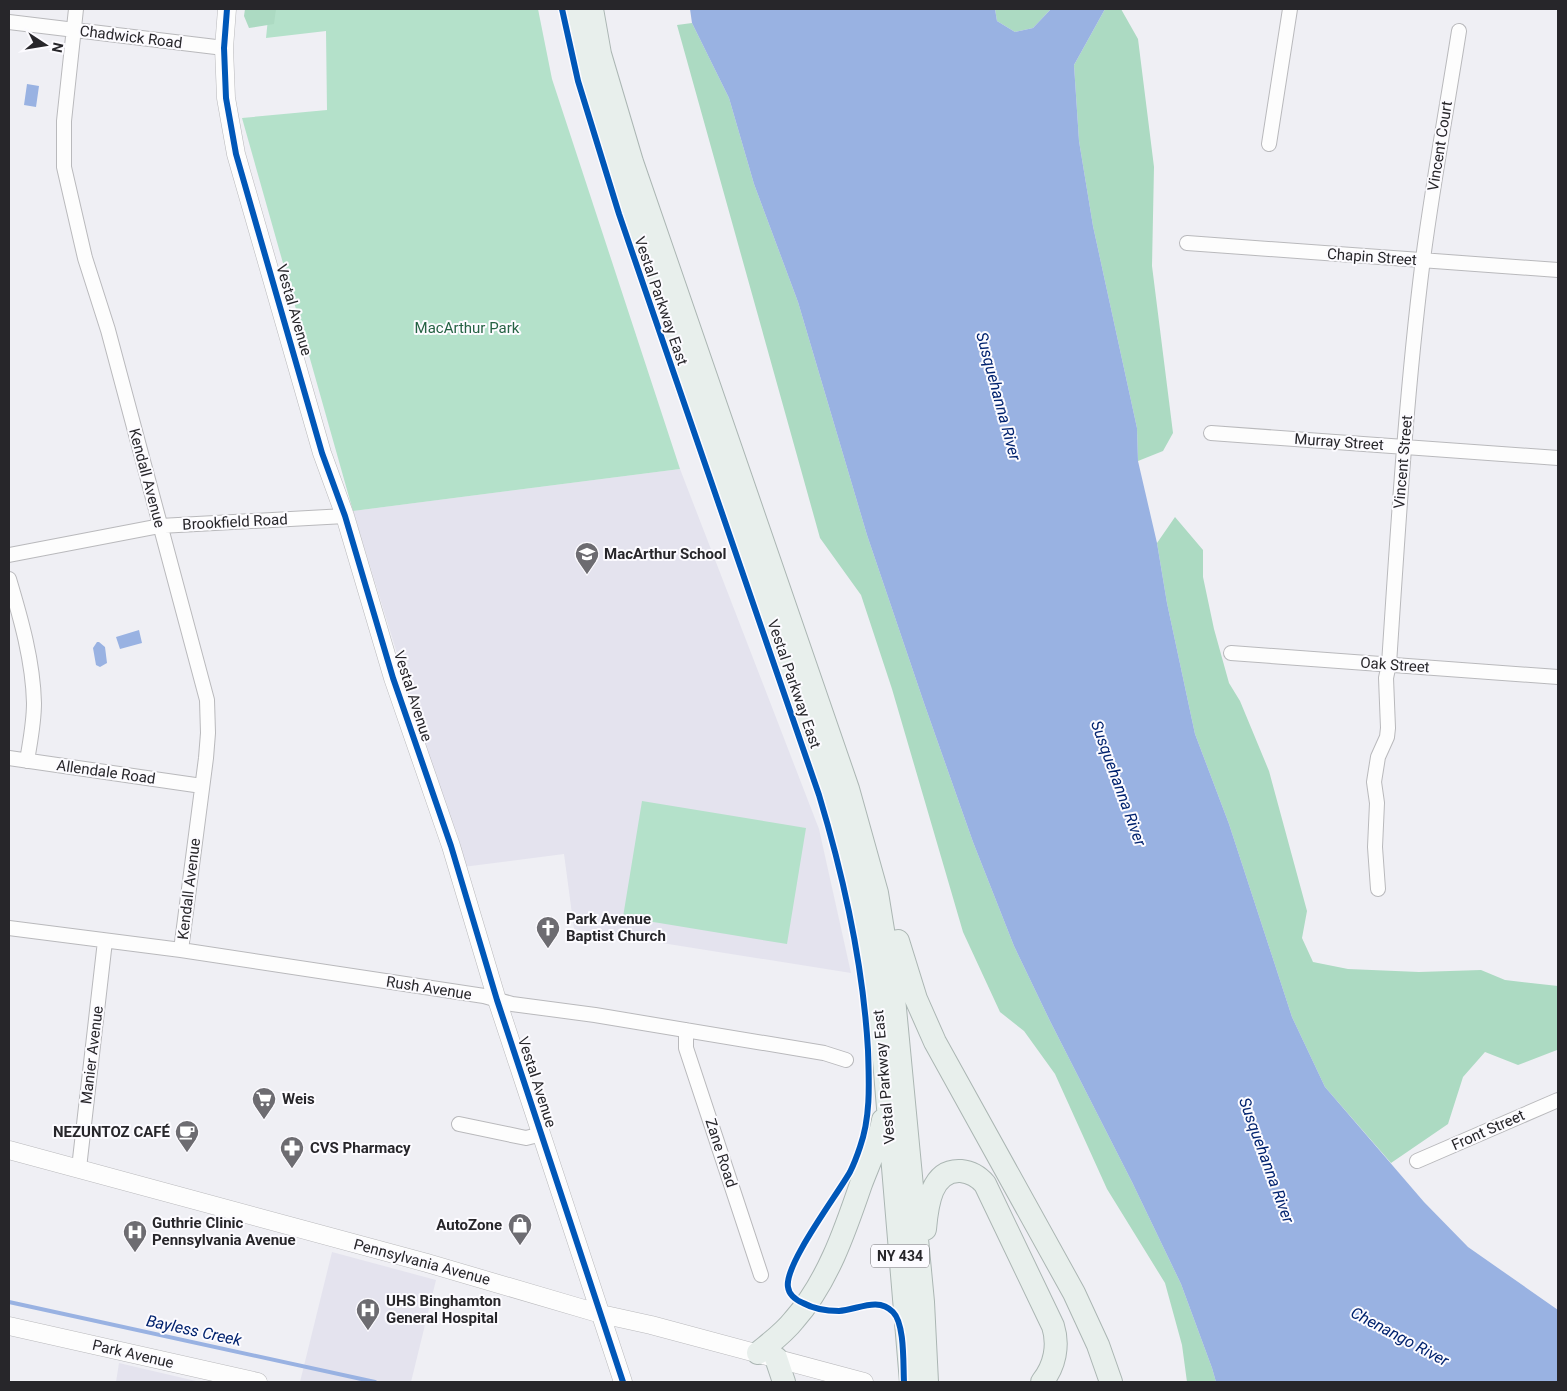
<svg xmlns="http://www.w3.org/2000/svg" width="1567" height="1391" viewBox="0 0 1567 1391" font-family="Roboto,sans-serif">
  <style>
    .built { fill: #e4e3ee }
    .green { fill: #b4e1ca }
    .forest { fill: #acdac2 }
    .water { fill: #99b2e2 }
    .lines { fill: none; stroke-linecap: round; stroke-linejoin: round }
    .stream { stroke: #99b2e2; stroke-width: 4 }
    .minor-casing { stroke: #b9b9bc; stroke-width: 16 }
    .tertiary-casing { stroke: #b9b9bc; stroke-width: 19 }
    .primary-casing { stroke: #abb6b3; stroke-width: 24 }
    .minor { stroke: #fdfdfd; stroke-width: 14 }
    .tertiary { stroke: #fdfdfd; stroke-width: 18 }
    .primary { stroke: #e8efec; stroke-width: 22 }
    .cycleway-casing { stroke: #fcfbff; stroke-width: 9 }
    .cycleway { stroke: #0057b8; stroke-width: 6 }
    .labels { text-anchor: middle; stroke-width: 4; stroke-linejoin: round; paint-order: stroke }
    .shield { fill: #fcfbff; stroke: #67666a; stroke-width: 1 }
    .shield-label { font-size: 14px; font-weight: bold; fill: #27262a }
    .street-label { font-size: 15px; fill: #27262a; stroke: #fcfbff }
    .park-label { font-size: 15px; fill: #256243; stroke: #fcfbff }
    .poi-label { font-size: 15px; font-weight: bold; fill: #27262a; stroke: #fcfbff; text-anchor: start }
    .water-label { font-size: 16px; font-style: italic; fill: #00226e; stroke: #fcfbff }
  </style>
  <rect width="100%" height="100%" fill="#efeff4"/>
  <!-- built -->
  <path class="built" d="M680,469L819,829L851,973L574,929L564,854L463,867L353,511Z
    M332,1252L436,1280L411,1382H300Z
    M119,1363L200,1382H116Z"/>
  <!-- green -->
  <path class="green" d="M269,9H538L552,79L680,469L353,511L242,118L327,110L326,31L266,38Z
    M642,801L806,828L787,944L623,917Z"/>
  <!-- forest -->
  <path class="forest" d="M245,9H276L274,24L249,28L244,16Z
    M995,9H1051L1033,28L1015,32L997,21Z
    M1105,9H1121L1138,39L1154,167L1152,266L1173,433L1163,451L1138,461L1137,428L1093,226L1079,141L1074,65Z
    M692,23L729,98L754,184L798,302L867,535L924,703L973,842L1014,946L1050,1021L1132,1182L1181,1284L1212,1368L1216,1382H1187L1182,1345L1165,1283L1107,1189L1055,1074L1024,1031L1000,1012L963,932L892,689L861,595L820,538L677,25Z
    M1175,517L1203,550V577L1214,629L1229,683L1240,701L1269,771L1307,911L1302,938L1313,962L1348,969L1419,972L1481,970L1505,980L1558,986V1046L1557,1050L1518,1065L1485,1052L1463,1077L1448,1124L1391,1163L1325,1087L1292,1017L1229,824L1195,734L1167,603L1157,543Z"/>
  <!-- water -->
  <path class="water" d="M690,9H995L997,21L1015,32L1033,28L1051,9H1105L1074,65L1079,141L1093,226L1137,428L1138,461L1157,543L1167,603L1195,734L1229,824L1292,1017L1325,1087L1424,1202L1468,1247L1558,1310V1382H1216L1212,1368L1181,1284L1132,1182L1050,1021L1014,946L973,842L924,703L867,535L798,302L754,184L729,98L692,23Z
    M27,84L39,86L36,107L24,105Z
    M139,630L142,643L120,649L116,637Z
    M97,642H99L105,647L107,663L100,667L96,665L93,648Z"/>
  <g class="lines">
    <!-- stream -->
    <path class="stream" d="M9,1302L375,1382"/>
    <!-- minor casing -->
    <g class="minor-casing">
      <path id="minor" d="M76,9L64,121V167L85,258L108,330L207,700L208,733L206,758L181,950
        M9,22L224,48
        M1269,144L1290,9
        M1187,243L1558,270
        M1211,433L1558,458
        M9,555L160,526L345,516
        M9,579C21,619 33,661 34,703C34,723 30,742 27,761
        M1231,653L1558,677
        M9,758L202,786
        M1378,889L1375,847L1377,803L1374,782L1378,757L1387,737L1388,728L1386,678L1389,664C1398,529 1406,394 1423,259C1433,183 1447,107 1459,31
        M9,928L181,950L405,984L484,996L512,1004L595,1015L824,1053L846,1060
        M686,1030V1048L761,1275
        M459,1124L526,1138L542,1134
        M1417,1161L1558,1100
        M79,1168L105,941"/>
    </g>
    <!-- tertiary casing -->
    <g class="tertiary-casing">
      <path id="tertiary" d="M227,9L224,48L226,98L236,154L322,453L345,516L393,678L451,846L497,1000L623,1382
        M9,1150L427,1263L601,1314L651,1325L864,1382
        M9,1326L258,1382"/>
    </g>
    <!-- primary casing -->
    <g class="primary-casing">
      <path id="primary" d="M572,9L588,77L619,178L829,786L845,836L858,889L877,994L883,1048L911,1382
        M592,9L600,54L632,162L848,789L877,893L894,998L923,1302L927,1382
        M898,941L916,999L935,1042L1074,1293L1098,1345L1111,1382
        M925,1229C927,1206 931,1169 961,1171C971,1172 979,1177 985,1184L1053,1326C1059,1345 1055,1366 1042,1382
        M758,1353C770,1343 784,1333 794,1320C827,1283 845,1231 861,1184C869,1163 879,1142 883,1120
        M776,1358L784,1382"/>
    </g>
    <!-- minor -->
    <use href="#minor" class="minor"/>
    <!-- tertiary -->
    <use href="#tertiary" class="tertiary"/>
    <!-- primary -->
    <use href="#primary" class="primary"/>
    <!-- cycleway casing -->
    <g class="cycleway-casing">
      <path id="cycleway" d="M227,9L224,48L226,98L236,154L322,453L345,516L393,678L451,846L497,1000L623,1382
        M562,9L578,81L619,214L819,795C844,878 863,963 868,1050C869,1082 871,1116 860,1147C857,1156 854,1164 850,1172C837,1195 784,1265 788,1287C789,1295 796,1300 803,1303C814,1309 826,1311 839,1311C857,1310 878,1296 893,1312C905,1324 903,1365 904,1382"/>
    </g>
    <!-- cycleway -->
    <use href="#cycleway" class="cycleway"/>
  </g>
  <!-- icons -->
  <defs>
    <g id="school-pin" transform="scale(1.25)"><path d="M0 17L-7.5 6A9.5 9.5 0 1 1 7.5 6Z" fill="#6d6c71" stroke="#fcfbff"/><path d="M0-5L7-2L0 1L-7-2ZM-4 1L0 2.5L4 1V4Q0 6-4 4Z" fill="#fff"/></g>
    <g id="church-pin" transform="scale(1.25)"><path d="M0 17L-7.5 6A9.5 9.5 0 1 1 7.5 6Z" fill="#6d6c71" stroke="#fcfbff"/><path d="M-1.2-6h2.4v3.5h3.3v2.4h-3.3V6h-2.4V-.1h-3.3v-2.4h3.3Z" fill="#fff"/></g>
    <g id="supermarket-pin" transform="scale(1.25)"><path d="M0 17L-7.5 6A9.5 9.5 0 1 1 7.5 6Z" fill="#6d6c71" stroke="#fcfbff"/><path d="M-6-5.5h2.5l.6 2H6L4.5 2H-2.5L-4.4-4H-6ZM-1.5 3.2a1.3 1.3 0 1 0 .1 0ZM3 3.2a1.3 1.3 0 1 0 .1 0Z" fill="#fff"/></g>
    <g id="cafe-pin" transform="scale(1.25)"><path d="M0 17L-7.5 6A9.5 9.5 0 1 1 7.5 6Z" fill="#6d6c71" stroke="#fcfbff"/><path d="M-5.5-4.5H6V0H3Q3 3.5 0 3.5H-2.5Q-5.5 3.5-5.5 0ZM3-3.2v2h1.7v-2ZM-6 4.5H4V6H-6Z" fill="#fff"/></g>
    <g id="pharmacy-pin" transform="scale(1.25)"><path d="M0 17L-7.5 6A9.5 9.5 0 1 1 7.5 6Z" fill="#6d6c71" stroke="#fcfbff"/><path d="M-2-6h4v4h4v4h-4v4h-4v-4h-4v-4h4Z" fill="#fff"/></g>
    <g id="shop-pin" transform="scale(1.25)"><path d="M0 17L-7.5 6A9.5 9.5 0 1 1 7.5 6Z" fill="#6d6c71" stroke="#fcfbff"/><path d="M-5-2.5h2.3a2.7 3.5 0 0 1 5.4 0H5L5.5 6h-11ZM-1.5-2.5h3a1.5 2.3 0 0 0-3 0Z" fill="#fff"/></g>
    <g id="hospital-pin" transform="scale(1.25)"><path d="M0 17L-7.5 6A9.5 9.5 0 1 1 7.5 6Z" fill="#6d6c71" stroke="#fcfbff"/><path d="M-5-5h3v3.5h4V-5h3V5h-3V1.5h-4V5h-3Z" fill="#fff"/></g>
  </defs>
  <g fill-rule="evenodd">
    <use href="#school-pin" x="587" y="554"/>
    <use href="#church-pin" x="548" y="928"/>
    <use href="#supermarket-pin" x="264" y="1099"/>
    <use href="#cafe-pin" x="187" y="1132"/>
    <use href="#pharmacy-pin" x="292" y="1148"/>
    <use href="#shop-pin" x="520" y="1225"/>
    <use href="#hospital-pin" x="135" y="1232"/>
    <use href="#hospital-pin" x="368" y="1310"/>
  </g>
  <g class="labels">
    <!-- shield labels -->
    <rect class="shield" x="871" y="1244.5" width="58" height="23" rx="4"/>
    <g class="shield-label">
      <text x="900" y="1261">NY 434</text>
    </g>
    <!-- street labels -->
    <g class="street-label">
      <text transform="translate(131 37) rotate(7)" y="5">Chadwick Road</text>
      <text transform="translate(1440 146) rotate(-81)" y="5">Vincent Court</text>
      <text transform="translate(1372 257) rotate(4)" y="5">Chapin Street</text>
      <text transform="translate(661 301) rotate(71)" y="5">Vestal Parkway East</text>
      <text transform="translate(294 310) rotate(74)" y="5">Vestal Avenue</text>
      <text transform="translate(1339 442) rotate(4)" y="5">Murray Street</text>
      <text transform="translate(1403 462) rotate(-85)" y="5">Vincent Street</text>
      <text transform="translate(147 478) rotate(75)" y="5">Kendall Avenue</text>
      <text transform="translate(235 522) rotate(-3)" y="5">Brookfield Road</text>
      <text transform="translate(1395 665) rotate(4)" y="5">Oak Street</text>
      <text transform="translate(794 684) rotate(71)" y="5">Vestal Parkway East</text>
      <text transform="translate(413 696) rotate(72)" y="5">Vestal Avenue</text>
      <text transform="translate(106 772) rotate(8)" y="5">Allendale Road</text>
      <text transform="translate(189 889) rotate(-83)" y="5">Kendall Avenue</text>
      <text transform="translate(429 988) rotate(9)" y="5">Rush Avenue</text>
      <text transform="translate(92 1055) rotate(-83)" y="5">Manier Avenue</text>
      <text transform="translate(884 1077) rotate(-95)" y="5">Vestal Parkway East</text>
      <text transform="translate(537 1082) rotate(72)" y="5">Vestal Avenue</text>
      <text transform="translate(1488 1130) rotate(-24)" y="5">Front Street</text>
      <text transform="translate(721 1153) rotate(72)" y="5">Zane Road</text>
      <text transform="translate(422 1262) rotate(15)" y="5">Pennsylvania Avenue</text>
      <text transform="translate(133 1354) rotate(13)" y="5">Park Avenue</text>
    </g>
    <!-- park labels -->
    <g class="park-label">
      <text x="467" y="333">MacArthur Park</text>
    </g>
    <!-- poi labels -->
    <g class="poi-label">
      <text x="604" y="559">MacArthur School</text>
      <text x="566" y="924">Park Avenue<tspan x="566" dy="17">Baptist Church</tspan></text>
      <text x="282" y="1104">Weis</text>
      <text x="170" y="1137" text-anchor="end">NEZUNTOZ CAFÉ</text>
      <text x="310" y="1153">CVS Pharmacy</text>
      <text x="152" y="1228">Guthrie Clinic<tspan x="152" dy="17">Pennsylvania Avenue</tspan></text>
      <text x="502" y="1230" text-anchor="end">AutoZone</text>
      <text x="386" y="1306">UHS Binghamton<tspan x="386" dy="17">General Hospital</tspan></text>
    </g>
    <!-- water labels -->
    <g class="water-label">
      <text transform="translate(999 396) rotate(75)" y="6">Susquehanna River</text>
      <text transform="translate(1119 783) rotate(70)" y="6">Susquehanna River</text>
      <text transform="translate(1267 1160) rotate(70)" y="6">Susquehanna River</text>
      <text transform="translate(194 1330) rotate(12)" y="6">Bayless Creek</text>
      <text transform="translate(1400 1336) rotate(28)" y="6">Chenango River</text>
    </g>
  </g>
  <!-- border -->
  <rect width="1567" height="1391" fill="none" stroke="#27262a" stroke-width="20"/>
  <!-- north arrow -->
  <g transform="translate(45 45) rotate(102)" stroke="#fcfbff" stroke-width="4" paint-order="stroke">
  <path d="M0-4L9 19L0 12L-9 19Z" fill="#27262a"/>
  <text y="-8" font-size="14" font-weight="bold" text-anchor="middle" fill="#27262a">N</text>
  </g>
</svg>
